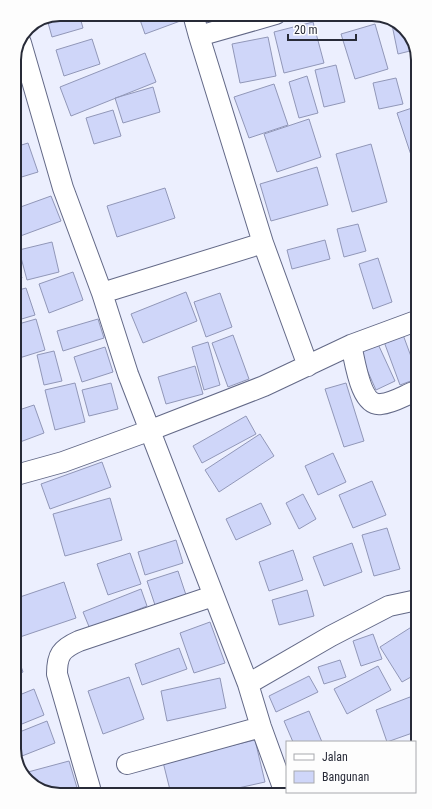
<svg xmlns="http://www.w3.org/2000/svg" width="432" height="809" viewBox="0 0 432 809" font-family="'Roboto Condensed',sans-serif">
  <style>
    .building { fill: #cfd6f9; stroke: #9197b8 }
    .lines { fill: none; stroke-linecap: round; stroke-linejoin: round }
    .street-casing { stroke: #636987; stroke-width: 22 }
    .street { stroke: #fff; stroke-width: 20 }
    .rim { fill: none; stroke: #282b38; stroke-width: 2 }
  </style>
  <rect width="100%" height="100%" fill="#eceffe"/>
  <!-- building -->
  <path class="building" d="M60,14H79L83,28L52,37L47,19Z
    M138,14H181L183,20L145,34Z
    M391,20L400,23L414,42V50L398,54Z
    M313,22L324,63L284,73L274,32Z
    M375,24L388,69L355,79L341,34Z
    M268,37L276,76L240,83L232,44Z
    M92,39L100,64L64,76L56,50Z
    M145,53L156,82L71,116L60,87Z
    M336,65L345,102L324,107L315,70Z
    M307,76L318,113L299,118L289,82Z
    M396,78L403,104L379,109L373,83Z
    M274,84L288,125L249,138L234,97Z
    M153,87L160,112L123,123L115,98Z
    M415,107V157L412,158L397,113Z
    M113,110L121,136L94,144L86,118Z
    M309,119L321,157L277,172L264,134Z
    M28,143L38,172L15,179V147Z
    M371,144L387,202L352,212L336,154Z
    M317,167L328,205L271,221L260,184Z
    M165,188L175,218L117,237L107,206Z
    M51,196L61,221L15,238V209Z
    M358,224L366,251L344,257L337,229Z
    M325,240L330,259L292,269L287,250Z
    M52,242L59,272L27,280L19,250Z
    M15,257L22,278L15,281Z
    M378,258L392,302L373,309L359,264Z
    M73,272L83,300L49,313L39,284Z
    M26,288L35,315L15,321V291Z
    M186,292L197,321L143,343L131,314Z
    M220,293L232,327L206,337L194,302Z
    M36,319L45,350L16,359L15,325Z
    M98,319L104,338L63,351L57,331Z
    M416,326V350L409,329Z
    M402,332L416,370V379L400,385L383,339Z
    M233,335L249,379L228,387L212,343Z
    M208,342L220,385L204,390L192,347Z
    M378,344L395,381L376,390L359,352Z
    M105,347L113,372L82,382L74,357Z
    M54,351L62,381L44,385L37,355Z
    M195,366L203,394L166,404L158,377Z
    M75,383L85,422L55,430L45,390Z
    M111,383L118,409L89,416L82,390Z
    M346,383L364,441L344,447L325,389Z
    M34,405L44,433L20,442L16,429V411Z
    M246,416L256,434L202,463L193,446Z
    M260,434L274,456L219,492L205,470Z
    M333,453L346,482L318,495L305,466Z
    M102,462L111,487L50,509L41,484Z
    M372,481L386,515L353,528L339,495Z
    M303,494L316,519L299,529L286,503Z
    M110,498L122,540L65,556L53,514Z
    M261,503L271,524L236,540L226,519Z
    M387,528L400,569L374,576L362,535Z
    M176,540L183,563L145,575L138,552Z
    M352,543L362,572L324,586L313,557Z
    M293,550L303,580L269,591L259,562Z
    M130,553L141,584L108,595L97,564Z
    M178,571L186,595L155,605L147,581Z
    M64,582L76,618L17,638V598Z
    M141,589L147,606L90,629L83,612Z
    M307,590L314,616L279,625L272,600Z
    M210,622L225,663L194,673L180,633Z
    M413,626L417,633L418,673L402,682L380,647Z
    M373,634L382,659L361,666L353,641Z
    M179,648L187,669L142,685L135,664Z
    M17,655L23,672L17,675Z
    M340,660L346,677L324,684L318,667Z
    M378,666L391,690L347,714L334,689Z
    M309,676L318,692L276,712L269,696Z
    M129,677L144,719L103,734L88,691Z
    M220,678L226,708L167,721L161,691Z
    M418,679V698L412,681Z
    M34,689L44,715L17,726V696Z
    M410,697L418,718V731L387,742L376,710Z
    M309,711L322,742H293L284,721Z
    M47,721L55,743L22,756L17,746V733Z
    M255,740L265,782L216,793L171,794L163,762Z
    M69,761L78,791L57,795L31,785L28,772Z"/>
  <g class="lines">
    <!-- street casing -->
    <g class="street-casing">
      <path id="street" d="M193,14L199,36L276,14
        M21,43L63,188L102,293L128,374L248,684L261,727L285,793
        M263,243L308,366
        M102,293L263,243L199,36
        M351,345C355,360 360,407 381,404C393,403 405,395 416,391
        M16,475L63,462L151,430L264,386L351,345L416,321
        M248,684L331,636L389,606L417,600
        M127,764L261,727
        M88,795L90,788L57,674C57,655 61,649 79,641L213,596"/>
    </g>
    <!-- street -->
    <use href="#street" class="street"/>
  </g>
  <!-- crop -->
  <path d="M0 0H432V809H0ZM60 21H372A39 39 0 0 1 411 60V749A39 39 0 0 1 372 788H60A39 39 0 0 1 21 749V60A39 39 0 0 1 60 21Z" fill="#fdfdfd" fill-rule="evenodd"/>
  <path class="rim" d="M60 21H372A39 39 0 0 1 411 60V749A39 39 0 0 1 372 788H60A39 39 0 0 1 21 749V60A39 39 0 0 1 60 21Z"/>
  <!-- legend -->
  <rect x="286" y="741" width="130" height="52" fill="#fdfdfd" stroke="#a8a9ae"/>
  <rect x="294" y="754" width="20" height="6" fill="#ffffff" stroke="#a8a9ae"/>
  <text x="322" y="761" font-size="12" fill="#282b38">Jalan</text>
  <rect x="294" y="771" width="20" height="12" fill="#cfd6f9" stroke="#a8a9ae"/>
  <text x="322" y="781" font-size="12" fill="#282b38">Bangunan</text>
  <!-- scale -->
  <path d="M288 34v6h68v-6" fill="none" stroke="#282b38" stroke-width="2"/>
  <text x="294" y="34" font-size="12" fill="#282b38" stroke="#fdfdfd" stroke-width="3" paint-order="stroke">20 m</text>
</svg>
